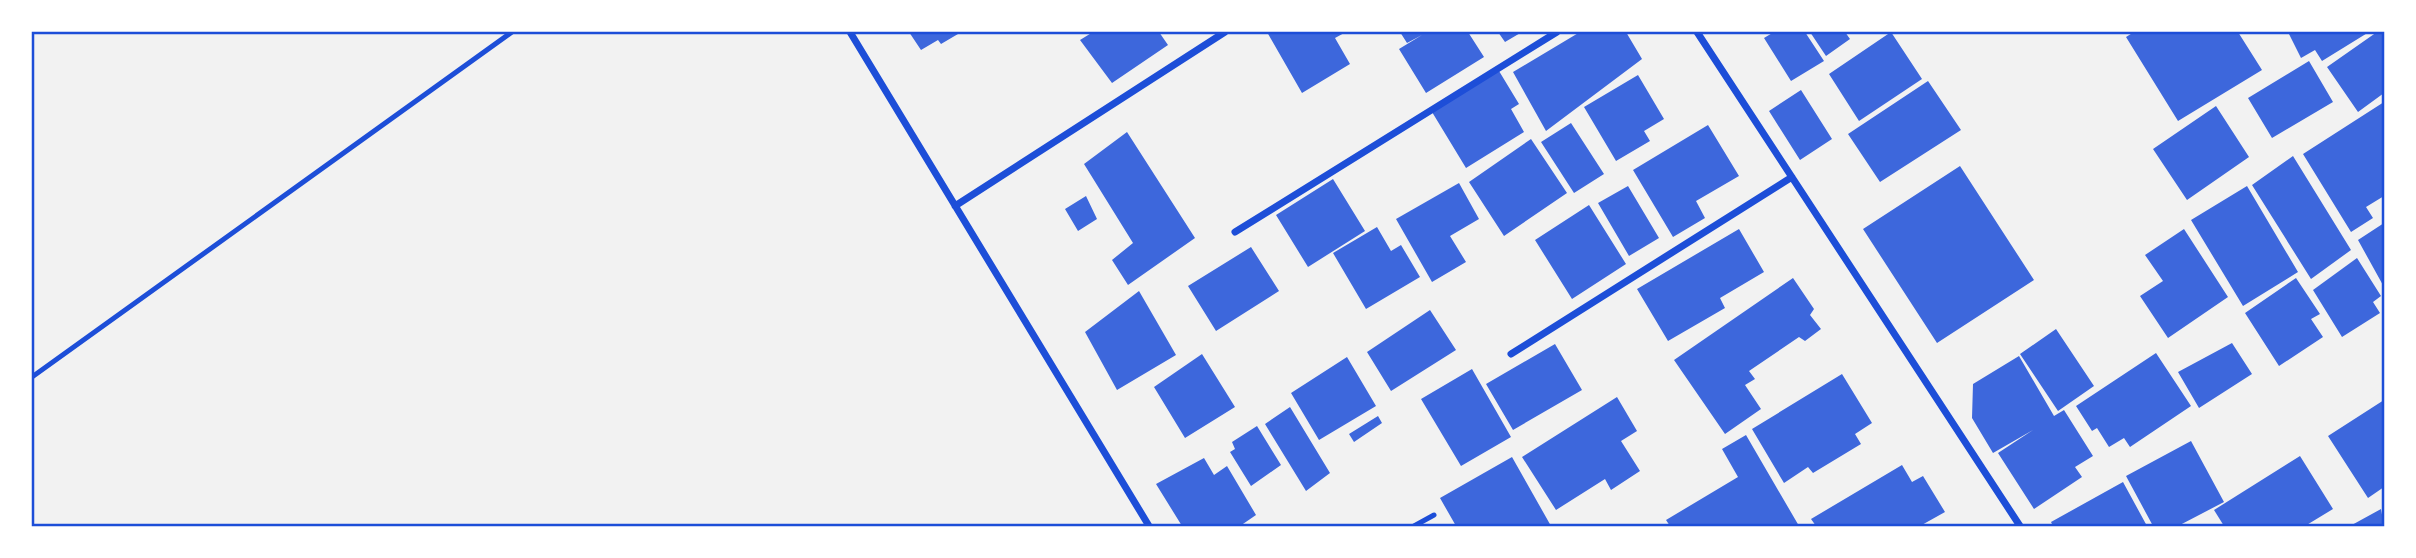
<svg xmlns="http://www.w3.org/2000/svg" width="2416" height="558" viewBox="0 0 2416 558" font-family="Commissioner,sans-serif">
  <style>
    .building { fill: #3d67dc }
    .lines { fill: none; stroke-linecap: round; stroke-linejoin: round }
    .service { stroke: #1d4ed8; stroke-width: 5 }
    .minor { stroke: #1d4ed8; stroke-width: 7 }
    .neatline { fill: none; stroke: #1d4ed8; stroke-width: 2.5 }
  </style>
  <rect width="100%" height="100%" fill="#f2f2f2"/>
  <!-- building -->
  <path class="building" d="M909,32H957L958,34L941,44L938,40L921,50Z
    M1093,32H1159L1168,45L1112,83L1080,40Z
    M1267,32H1346L1335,38L1350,64L1302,93Z
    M1400,32H1468L1484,57L1426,93L1399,49L1422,35L1407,43Z
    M1498,32H1522L1505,42Z
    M1580,32H1626L1642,59L1546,131L1513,72Z
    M1774,32H1805L1824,61L1791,81L1764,38Z
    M1810,32H1845L1850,39L1826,56Z
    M1891,32L1922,79L1859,121L1829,74Z
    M2134,32H2238L2262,70L2178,121L2126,37Z
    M2288,32H2369L2322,61L2315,50L2301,58Z
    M2377,32H2384V93L2358,112L2327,67Z
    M2309,61L2333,102L2272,138L2248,98Z
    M1499,71L1519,104L1511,109L1524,132L1466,168L1432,112Z
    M1638,75L1664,119L1644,131L1650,141L1616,161L1584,107Z
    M1928,81L1961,130L1880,182L1848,134Z
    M1801,90L1832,139L1800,160L1769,111Z
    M2384,102V196L2366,207L2373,218L2351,232L2303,154Z
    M2216,106L2249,157L2187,200L2153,149Z
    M1571,123L1604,174L1574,193L1541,142Z
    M1708,125L1739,176L1696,201L1705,218L1673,237L1633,170Z
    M1127,132L1195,238L1128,285L1112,260L1133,243L1084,164Z
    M1531,139L1567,193L1504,236L1469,182Z
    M2293,156L2351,250L2311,279L2252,185Z
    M1960,166L2034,280L1937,343L1863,229Z
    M1333,179L1365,231L1308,267L1276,215Z
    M1459,183L1479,219L1450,236L1466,262L1432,282L1396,219Z
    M1628,186L1659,238L1629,256L1598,203Z
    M2247,186L2298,272L2243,306L2191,220Z
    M1086,196L1097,219L1078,231L1065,209Z
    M1589,205L1626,264L1572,299L1535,240Z
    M2384,223V287L2358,240Z
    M1377,227L1391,251L1401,245L1420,277L1366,309L1333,253Z
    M1739,229L1764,272L1720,298L1725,308L1668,341L1637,289Z
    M2184,229L2228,297L2168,338L2140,296L2163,281L2145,255Z
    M1251,247L1279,291L1216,331L1188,286Z
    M2357,258L2381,296L2373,302L2380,313L2342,337L2313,290Z
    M1793,278L1814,309L1810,315L1821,329L1805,341L1799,337L1749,371L1755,379L1745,385L1761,409L1725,434L1674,360Z
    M2296,278L2320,314L2311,319L2323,337L2279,366L2245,313Z
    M1139,291L1176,355L1117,390L1085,332Z
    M1430,310L1456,350L1391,391L1367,352Z
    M2056,329L2094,386L2058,411L2020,354Z
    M2232,343L2252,374L2199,408L2178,372Z
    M1555,344L1582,390L1513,430L1486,384Z
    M2156,353L2191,406L2130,447L2124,438L2109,447L2097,428L2092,431L2076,406Z
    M1202,354L1235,407L1185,438L1154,387Z
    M2019,356L2054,416L2064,410L2093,456L2075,467L2082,477L2034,509L1998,453L2033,430L1993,453L1972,418L1973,384Z
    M1347,357L1376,406L1319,440L1291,393Z
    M1472,369L1511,437L1461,466L1421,399Z
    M1842,374L1872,423L1855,434L1861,444L1813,473L1808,467L1784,483L1752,429Z
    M1617,397L1637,431L1621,441L1640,471L1611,490L1605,479L1556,510L1522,457Z
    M2384,400V487L2368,498L2328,436Z
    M1290,407L1330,473L1306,491L1265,424Z
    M1378,416L1382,423L1354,442L1349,434Z
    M1257,426L1281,465L1251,486L1230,452L1235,449L1232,442Z
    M1746,435L1799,526H1670L1666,520L1738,477L1722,449Z
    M2191,441L2224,502L2178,526H2153L2126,476Z
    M2300,456L2333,509L2305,526H2224L2214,510Z
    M1512,457L1551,526H1456L1440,498Z
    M1204,458L1214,475L1227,466L1256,515L1240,526H1182L1156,484Z
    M1902,465L1912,482L1923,476L1945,512L1920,526H1816L1811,519Z
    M2123,482L2147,526H2053L2051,522Z
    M2381,509L2384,526H2350Z"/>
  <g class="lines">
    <!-- service -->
    <path class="service" d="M32,377L512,32
      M1414,526L1434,515"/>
    <!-- minor -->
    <path class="minor" d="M850,32L1149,526
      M1697,32L2020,526
      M955,206L1225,32
      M1235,232L1557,32
      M1511,354L1792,177"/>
  </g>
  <!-- border -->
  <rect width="2416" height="558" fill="none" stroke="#ffffff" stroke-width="66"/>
  <rect x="33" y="33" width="2350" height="492" class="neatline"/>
</svg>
